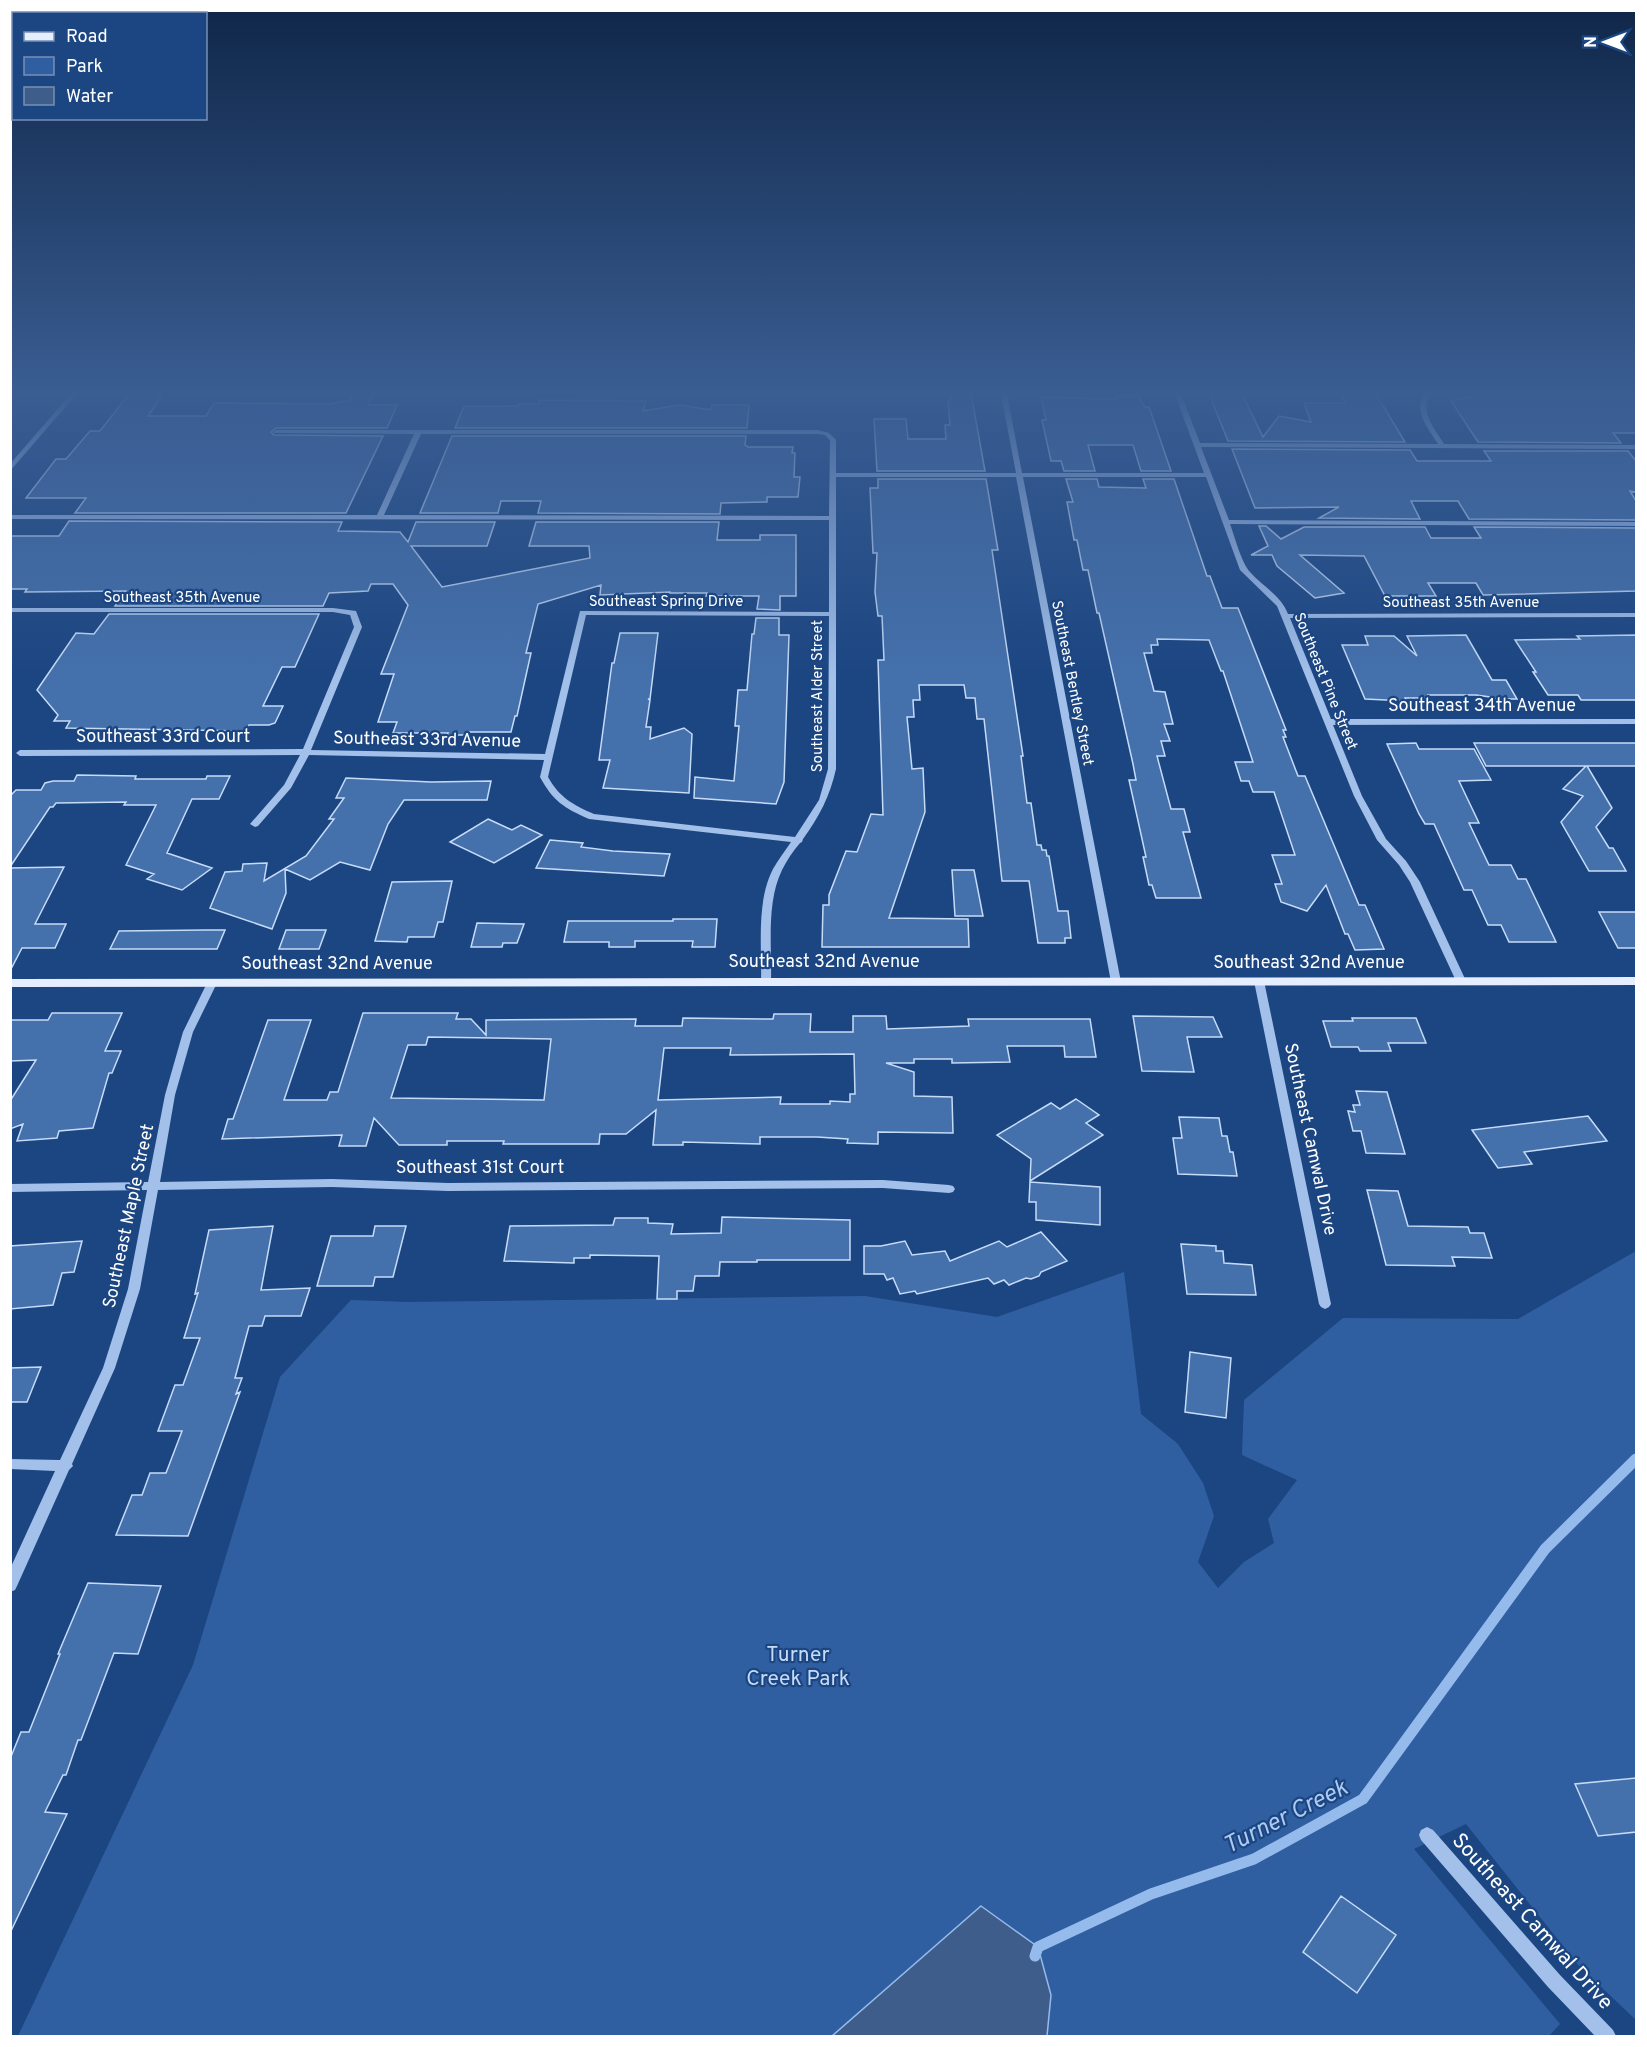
<svg xmlns="http://www.w3.org/2000/svg" width="1647" height="2047" viewBox="0 0 1647 2047" font-family="Overpass,sans-serif">
  <style>
    .green { fill: #305fa1 }
    .water { fill: #3e5d8a; stroke: #95bbec; stroke-width: 1.5 }
    .lines { fill: none; stroke-linecap: round; stroke-linejoin: round }
    .stream-far1 { stroke: #95bbec; stroke-width: 5 }
    .stream { stroke: #95bbec; stroke-width: 11 }
    .building { fill: #4470ab; stroke: #c6dbf7; stroke-width: 1.5; fill-rule: evenodd }
    .minor { fill: #a2c0ea; fill-rule: evenodd }
    .major { fill: #e5eefe; fill-rule: evenodd }
    .labels { text-anchor: middle; stroke-width: 4.5; stroke-linejoin: round; paint-order: stroke }
    .far-street-label { font-size: 15px; fill: #fff; stroke: #1c4682 }
    .street-label { font-size: 18px; fill: #fff; stroke: #1c4682 }
    .near-park-label { font-size: 21px; fill: #c6dbf7; stroke: #1c4682 }
    .near-street-label { font-size: 21px; fill: #fff; stroke: #1c4682 }
    .near-water-label { font-size: 24px; font-style: italic; fill: #adcaf2; stroke: #1c4682 }
  </style>
  <rect width="100%" height="100%" fill="#1c4682"/>
  <!-- green -->
  <path class="green" d="M424,389L425,391L97,390L99,389Z
    M1636,1251V2020L1579,1966L1466,1824L1414,1849L1560,2024L1549,2036H18L193,1665L280,1377L351,1300L407,1302L865,1296L997,1317L1124,1272L1141,1414L1178,1444L1203,1483L1214,1516L1198,1562L1218,1588L1244,1562L1274,1543L1268,1519L1297,1480L1242,1455L1244,1400L1343,1318L1518,1319Z"/>
  <!-- water -->
  <path class="water" d="M981,1906L1038,1947L1051,1995L1047,2036H832Z"/>
  <g class="lines">
    <!-- stream-far1 -->
    <path class="stream-far1" d="M649,390L660,389"/>
    <!-- stream -->
    <path class="stream" d="M1035,1956L1038,1947L1151,1894L1254,1859L1363,1799L1545,1549L1636,1459"/>
  </g>
  <!-- building -->
  <path class="building" d="M1348,389H1373L1405,442L1228,441L1209,394H1242L1263,437L1279,416L1311,422L1304,403H1345L1341,394L1352,395Z
    M376,390L368,405H397L387,428H276L271,432L274,435L383,436L346,513H75L86,498H26L56,459H66L90,431H100L129,394H160L158,396H162L148,416H206L214,403L330,404L350,400L354,391Z
    M1486,392L1632,395L1636,401V433H1613L1621,443L1478,442L1451,401Z
    M951,393H971L985,471H877L874,419H906L908,439H946L945,425H950L948,400H952Z
    M1116,396H1138L1145,407H1149L1171,471H1141L1133,445H1088L1095,471H1064L1061,461H1051L1042,420H1046L1041,397L1117,399Z
    M539,400L646,401L643,411L679,405L711,410L712,405H749L747,428H455L464,406H518L519,404H539Z
    M452,436H746L745,445L748,447H793L792,453H795L794,477H800L798,497H767V502L721,503L720,514L538,513L541,501H501L498,513H420Z
    M1232,449L1410,450L1417,461H1491L1484,451H1628L1636,461V492L1630,491L1636,501V520L1469,519L1458,501H1411L1420,519L1319,518L1339,507L1255,508Z
    M878,479H986L998,550H992L1023,756H1021L1027,803H1031L1037,845H1041L1042,850H1046L1047,856H1049L1058,911H1068L1071,938H1065V943H1038L1029,881H1002L984,719H977L975,698H966L964,685H919L920,700H913L914,717H907L912,769L923,768L925,812L889,918L968,919L969,947H822L823,905H829V895L846,851L857,852L871,814L883,815L878,660H884L882,616H878L875,592L877,553H873L870,488H878Z
    M1066,479H1097L1099,487L1146,488L1143,479H1174L1207,576H1210L1222,608H1238L1286,730H1283L1286,737H1283L1298,776H1305L1359,905H1365L1384,949L1355,950L1348,934H1345L1326,885L1307,911L1281,902L1275,884H1282L1272,855H1295L1274,792H1253L1249,781H1241L1235,762H1253L1223,671H1221L1209,640L1157,639L1158,645H1151L1152,653H1144L1154,691L1165,692L1173,724H1164L1170,741H1161L1165,756H1157L1171,809H1184L1190,832H1183L1201,898H1156L1152,885H1149L1143,857H1146L1129,780H1136L1133,764L1099,613H1097L1088,570H1083L1077,540H1074L1067,502H1073Z
    M69,521L342,522L338,531L400,532L408,542L416,522H495L487,546H411L442,587L590,558L589,546H529L536,522H719L717,540H760V535H796V596H780V610L757,609L759,596H706L707,593H670V592L600,595L601,585L538,604L526,653H531L517,716H515L511,732H469L468,735H447L448,733H393L397,722H378L394,674H381L408,605L393,584H371L368,591L329,593L323,606H115L126,591L25,592L27,589H10V536H59Z
    M1259,526H1266L1281,539L1304,527H1425L1431,538H1481L1474,527L1636,528V591L1483,595L1476,583H1428L1436,596H1385L1364,556L1300,555L1344,593L1315,598L1277,566L1272,555H1251L1268,546Z
    M109,614H319L295,667H282L263,706H283L275,723L269,725H249L246,731L66,728L70,721H54L58,715L37,690L76,633L94,634Z
    M756,618H779V635H789L784,782L776,804L694,798L695,777L734,781L739,726H735L738,690H747L752,634H754Z
    M620,633H658L650,699H648L650,700L646,727H651L650,739L684,728L692,734L689,793L603,788L610,760H599L612,663H614Z
    M1466,635L1492,680H1506L1517,699H1492L1490,697L1476,695H1428L1429,698H1405L1406,701L1365,699L1342,645H1368L1365,636H1394L1417,656L1407,636Z
    M1636,635V700H1581L1578,695H1548L1533,672H1536L1515,640L1580,639L1577,636Z
    M1416,743L1419,749H1474L1491,780L1459,781L1479,823H1469L1489,865H1511L1518,879H1526L1556,942H1509L1501,925H1488L1472,890H1464L1434,824H1425L1419,814L1387,744Z
    M1474,743H1636V766H1587L1612,808L1596,827L1609,848H1613L1626,871H1589L1561,822L1583,796L1563,789L1586,766H1486Z
    M77,775L136,776L135,779H206L207,776H230L219,799H192L167,853L212,868L182,890L147,879L154,874L126,865L156,805H124L126,802L56,803L53,807H50L10,867V796L16,790H41L45,783L53,781H74Z
    M346,778L431,782L491,781L487,800H404L388,824L370,870L340,862L310,880L285,869L286,893L272,929L210,908L225,872L242,871L243,864L267,863L264,881L306,856L334,819H329L344,798H336Z
    M488,819L512,830L521,825L542,835L494,863L450,842Z
    M550,840L583,843L581,847L613,851L670,854L664,876L536,868Z
    M64,867L35,924H66L55,948H22L10,971V868Z
    M952,870H974L983,916H955Z
    M452,881L443,922H438L434,937H408L407,942L375,941L392,882Z
    M1599,912H1636V948H1618Z
    M673,919H717L715,947H692L693,941H635V947H609V942H564L568,921H673Z
    M477,923L524,924L517,943H503L502,947H471Z
    M206,930H225L217,949H110L119,931Z
    M286,930H326L319,949H279Z
    M52,1013H122L105,1051H121L112,1073H109L93,1128L59,1131L57,1138L17,1141L23,1124L10,1129V1101L36,1060L10,1061V1020H48Z
    M363,1013H458L456,1019H471L486,1035V1020L636,1019L635,1026H682L683,1018L773,1019L774,1014H811L810,1032H853V1016H886L887,1029L969,1026L968,1019H1090L1096,1057H1065L1064,1046H1007L1010,1062L952,1063V1059H914V1063H886L914,1072V1096L952,1097L953,1133L878,1132V1144L847,1143L848,1139L817,1137H760V1144L683,1142V1145H653L656,1110L626,1134H600L599,1144H503L504,1141H447V1145H399L374,1118L366,1146H339L342,1135L222,1139L228,1119H233L268,1020H311L284,1100H327L330,1092H338ZM428,1037L551,1039L544,1100L391,1098L408,1045H426ZM664,1048H731L730,1055L854,1054L855,1094H850V1102L830,1101V1104H780L781,1097L658,1100Z
    M1133,1016L1213,1017L1222,1037H1187L1194,1072L1142,1071Z
    M1352,1018H1416L1426,1043H1388L1391,1051H1360L1358,1047H1331L1323,1021H1353Z
    M1356,1091L1387,1092L1405,1154L1366,1153L1361,1131H1353L1348,1111L1355,1112L1353,1105H1360Z
    M1076,1099L1099,1115L1086,1123L1103,1135L1030,1181L1031,1159L997,1135L1051,1103L1060,1109Z
    M1588,1116L1607,1141L1524,1152L1532,1164L1498,1168L1472,1130Z
    M1179,1117L1219,1118L1222,1136H1227L1230,1152H1233L1237,1176L1178,1174L1173,1138H1182Z
    M1030,1182L1100,1187V1225L1036,1220V1202H1029Z
    M1367,1190L1398,1191L1408,1226L1468,1227L1470,1233H1484L1492,1258L1452,1257L1455,1266L1386,1265Z
    M722,1217L850,1220V1260H757V1262H720L719,1276H695L693,1291H677V1299H657L659,1256L590,1255V1258H574V1263L504,1261L510,1226L613,1225L615,1218H648V1223L673,1224L671,1234L721,1233Z
    M273,1226L261,1290L310,1288L301,1316H265L262,1326H249L235,1378H242L236,1394L240,1392L188,1536L116,1535L132,1495H142L150,1473H166L182,1431H158L175,1385H183L200,1338H184L198,1293L195,1294L209,1230Z
    M375,1226H406L393,1277H375L373,1286H317L331,1236H373Z
    M1041,1232L1067,1261L1041,1272L1039,1276L1031,1279L1026,1278L1009,1285L1004,1280L994,1284L988,1278L917,1294L915,1291L900,1294L893,1278L887,1280L884,1274H864V1246H881L905,1241L912,1255L945,1251L950,1261L999,1241L1007,1247Z
    M82,1241L74,1272L62,1273L53,1305L10,1309V1246Z
    M1181,1244L1216,1246V1251H1223L1224,1263L1252,1265L1256,1295L1187,1294Z
    M1190,1352L1231,1358L1226,1418L1185,1412Z
    M41,1367L27,1402H10V1368Z
    M88,1583L161,1586L138,1654L114,1653L81,1740H78L66,1775H63L45,1812L67,1814L10,1933V1759L21,1732H29L60,1654H58Z
    M1636,1778V1832L1598,1836L1575,1784Z
    M1341,1896L1396,1935L1357,1993L1303,1952Z"/>
  <g class="lines">
    <!-- minor -->
    <path class="minor" d="M75,389H81L10,471V464Z
      M1000,389H1006L1022,473H1204L1173,389H1179L1200,443L1438,444C1430,431 1415,414 1422,398C1426,391 1431,389 1438,389C1435,392 1430,395 1428,399C1421,414 1437,432 1444,444L1636,445V449L1201,447L1229,520L1636,522V526L1230,524C1235,537 1241,562 1250,572C1263,587 1281,595 1288,614L1636,613V617L1290,618L1331,719H1636V724L1333,725L1362,796L1386,839L1406,861L1420,882L1466,981L1465,983H1457L1456,981L1410,882L1399,865L1377,840L1354,796L1277,606L1240,570L1206,477H1023L1121,982L1116,985L1111,982L1016,477H836V769C830,796 819,817 803,839L802,842L800,843C793,851 787,860 782,870C766,903 772,946 771,981L770,983H762L761,981C762,946 756,902 773,869C778,860 785,851 791,842L589,819C564,808 553,801 540,777L544,760L309,755L291,788L258,826L255,827L250,824L284,785L300,755L20,756L16,753L20,750L303,749L354,627L350,615L333,612H10V608H333L356,611L362,627L311,750L545,754L580,611L829,612V520L10,519V515H377L414,434L274,433L273,432L276,430H818L829,433L836,440V473H1016ZM421,434H818L825,435L830,440L829,516L384,515ZM586,615L829,616L828,769L819,800L795,837L594,814C573,805 559,797 548,777Z
      M1259,978L1264,981L1331,1304L1329,1307L1325,1309L1321,1307L1319,1304L1254,981Z
      M212,980L217,983L193,1032L175,1095L160,1182L332,1179L448,1183L883,1180L949,1185L953,1186L955,1189L953,1192L949,1193L883,1188L448,1191L332,1187L158,1190L140,1289L115,1368L72,1464L73,1466L69,1470L17,1586L15,1590L10,1592V1569L55,1471L10,1469V1459L60,1460L103,1368L128,1289L147,1190L10,1192V1184L148,1182L165,1095L183,1032L207,983Z
      M1427,1827L1433,1830L1560,1975L1613,2030L1616,2036H1595L1548,1987L1421,1840L1419,1835L1421,1830Z"/>
    <!-- major -->
    <path class="major" d="M1636,977V985L10,987V979Z"/>
  </g>
  <!-- sky -->
  <linearGradient id="sky" x2="0" y2="1"><stop stop-color="#0f2648"/><stop offset="0.58" stop-color="#3a5d92"/><stop offset="1" stop-color="#3a5d92" stop-opacity="0"/></linearGradient>
  <rect width="1647" height="676" fill="url(#sky)"/>
  <g class="labels">
    <!-- far-street labels -->
    <g class="far-street-label">
      <text x="182" y="602">Southeast 35th Avenue</text>
      <text x="666" y="606">Southeast Spring Drive</text>
      <text x="1461" y="607">Southeast 35th Avenue</text>
      <text transform="translate(1326 681) rotate(68)" y="5">Southeast Pine Street</text>
      <text transform="translate(1073 683) rotate(79)" y="5">Southeast Bentley Street</text>
      <text transform="translate(817 696) rotate(-90)" y="5">Southeast Alder Street</text>
    </g>
    <!-- street labels -->
    <g class="street-label">
      <text x="1482" y="711">Southeast 34th Avenue</text>
      <text x="163" y="742">Southeast 33rd Court</text>
      <text transform="translate(427 739) rotate(1)" y="6">Southeast 33rd Avenue</text>
      <text x="824" y="967">Southeast 32nd Avenue</text>
      <text x="1309" y="968">Southeast 32nd Avenue</text>
      <text x="337" y="969">Southeast 32nd Avenue</text>
      <text transform="translate(1311 1139) rotate(78)" y="6">Southeast Camwal Drive</text>
      <text x="480" y="1173">Southeast 31st Court</text>
      <text transform="translate(128 1216) rotate(-78)" y="6">Southeast Maple Street</text>
    </g>
    <!-- near-park labels -->
    <g class="near-park-label">
      <text x="798" y="1661">Turner<tspan x="798" dy="24">Creek Park</tspan></text>
    </g>
    <!-- near-street labels -->
    <g class="near-street-label">
      <text transform="translate(1533 1921) rotate(48)" y="7">Southeast Camwal Drive</text>
    </g>
    <!-- near-water labels -->
    <g class="near-water-label">
      <text transform="translate(1285 1816) rotate(-27)" y="8">Turner Creek</text>
    </g>
  </g>
  <!-- border -->
  <rect width="1647" height="2047" fill="none" stroke="#ffffff" stroke-width="24"/>
  <!-- legend -->
  <rect x="12" y="12" width="195" height="108" fill="#1c4682" stroke="#7790b4" stroke-width="1.5"/>
  <rect x="24" y="32" width="30" height="9" fill="#e5eefe" stroke="#7790b4" stroke-width="1.5"/>
  <text x="66" y="42" font-size="18" fill="#ffffff">Road</text>
  <rect x="24" y="57" width="30" height="18" fill="#305fa1" stroke="#7790b4" stroke-width="1.5"/>
  <text x="66" y="72" font-size="18" fill="#ffffff">Park</text>
  <rect x="24" y="87" width="30" height="18" fill="#3e5d8a" stroke="#7790b4" stroke-width="1.5"/>
  <text x="66" y="102" font-size="18" fill="#ffffff">Water</text>
  <!-- north arrow -->
  <g transform="translate(1605 42) rotate(270)" stroke="#1c4682" stroke-width="4.5" paint-order="stroke">
  <path d="M0-4.5L10 22L0 15L-10 22Z" fill="#ffffff"/>
  <text y="-9" font-size="16" font-weight="bold" text-anchor="middle" fill="#ffffff">N</text>
  </g>
</svg>
